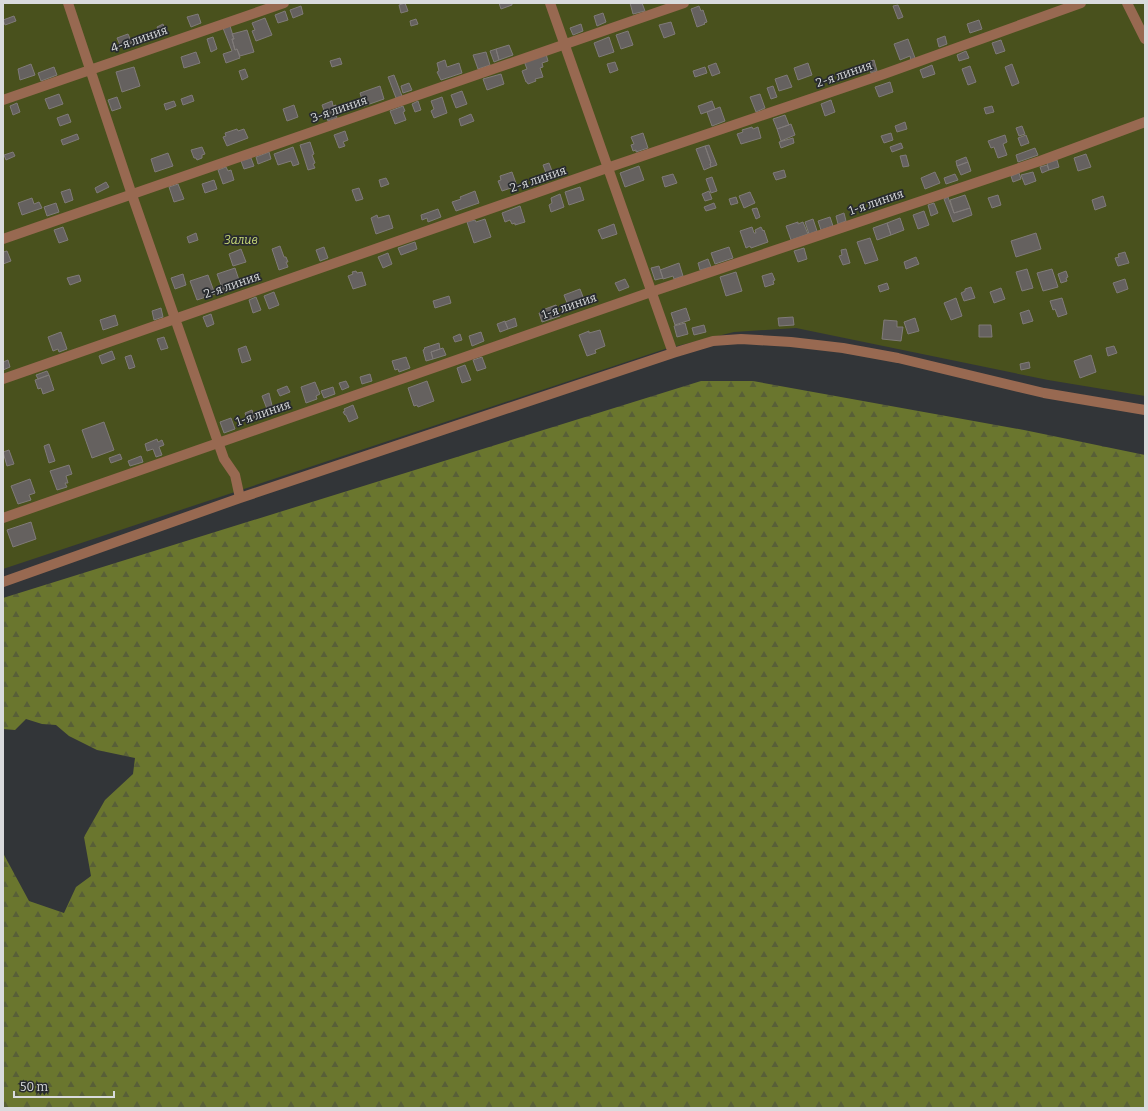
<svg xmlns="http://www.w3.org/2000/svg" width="1148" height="1111" viewBox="0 0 1148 1111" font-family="Bitter,serif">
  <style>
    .green { fill: #49511d }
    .forest { fill: url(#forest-firs) }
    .building { fill: #65615f; stroke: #807b79 }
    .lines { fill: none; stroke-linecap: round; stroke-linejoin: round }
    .minor { stroke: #986951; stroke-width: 10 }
    .labels { text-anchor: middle; stroke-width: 3.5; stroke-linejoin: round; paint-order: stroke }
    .street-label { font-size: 12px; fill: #d9dbdd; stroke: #282b2e }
    .park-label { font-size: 12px; font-style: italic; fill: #c9db77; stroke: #282b2e }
  </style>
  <defs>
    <pattern id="forest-firs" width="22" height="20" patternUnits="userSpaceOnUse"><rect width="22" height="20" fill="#6a762e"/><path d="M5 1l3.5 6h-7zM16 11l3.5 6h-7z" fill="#585f37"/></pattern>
  </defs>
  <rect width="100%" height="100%" fill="#323538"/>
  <!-- green -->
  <path class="green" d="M3,3H1145V396L1048,380L796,328L734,332L665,349L3,569Z"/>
  <!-- forest -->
  <path class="forest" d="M701,381H753L1024,430L1145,455V1108H3V853L29,901L64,913L76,887L91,876L84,837L105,800L133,774L135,758L97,750L69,736L56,725L42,724L26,719L15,730L3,729V598Z"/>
  <!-- building -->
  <path class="building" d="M405,3L408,11L401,13L399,5Z
    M499,3H512V5L501,9Z
    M630,3H642L645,11L633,14Z
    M898,5L903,17L898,19L893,6Z
    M301,6L303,14L293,18L290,10Z
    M699,6L701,11L703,10L707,22L704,23L705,24L697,27L691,9Z
    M285,11L288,20L278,23L275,15Z
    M603,13L606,22L597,26L594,16Z
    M198,14L201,23L191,27L187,17Z
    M14,16L16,21L5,25L3,20Z
    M265,18L272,35L256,41L252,31L255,30L252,23Z
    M416,19L418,24L411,26L410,21Z
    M979,20L982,29L970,33L967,24Z
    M671,22L675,34L664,38L659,25Z
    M163,24L166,33L160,35L157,27Z
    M581,24L583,31L573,35L570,28Z
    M230,26L234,39H232L235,50L237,49L240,58L226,63L223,54L232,51L223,28Z
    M247,30L254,52L240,56L237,49L235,50L232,39H234L232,34Z
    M628,31L633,45L621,49L616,35Z
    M128,34L132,43L125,46L124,44L120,45L117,38Z
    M945,36L947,44L939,47L937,39Z
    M213,37L217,49L211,52L207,39Z
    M609,37L614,52L599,57L594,43Z
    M908,39L915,58L911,60L910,56L900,60L894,44Z
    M1001,40L1005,51L996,54L992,43Z
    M509,45L513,55L499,60L496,49Z
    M496,49L499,60L494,62L490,51Z
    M966,51L969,58L959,61L957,55Z
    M196,52L200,63L184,68L181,57Z
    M486,52L490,65L478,69L473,55Z
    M546,54L548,61L542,63L543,67L540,68L543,77L535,79L536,81L528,84L527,82H526L522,71L527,69L524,61Z
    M340,58L342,64L332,67L330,61Z
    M445,60L447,67L459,63L462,73L441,80L437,72L439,71L437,63Z
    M874,60L877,71L871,73L868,62Z
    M615,62L618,70L610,73L607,64Z
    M716,63L720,73L712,76L708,66Z
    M808,63L812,75L798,80L794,68Z
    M31,64L35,75L20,80L18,69Z
    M1012,64L1019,83L1012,86L1005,67Z
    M932,65L935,74L923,78L920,70Z
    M970,66L976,82L968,85L962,69Z
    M54,67L57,75L41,81L38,73Z
    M134,67L140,86L122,92L116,72Z
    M705,67L707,73L695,77L693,71Z
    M245,69L248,77L242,80L239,71Z
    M501,74L504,84L487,90L483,79Z
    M394,75L402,96L396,98L388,77Z
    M787,75L792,87L779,91L775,79Z
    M890,82L893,92L879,97L875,87Z
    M409,83L412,90L403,93L401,86Z
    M380,86L384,99L364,106L360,93Z
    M773,86L777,97L771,99L767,88Z
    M462,91L467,104L456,108L451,95Z
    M59,94L63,104L49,109L45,99Z
    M760,94L765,108L756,112L750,97Z
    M192,95L194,101L183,105L181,99Z
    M117,97L121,108L112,111L108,100Z
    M442,97L447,113L434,118L431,111L434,109L431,101Z
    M831,100L835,112L825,116L821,104Z
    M174,101L176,106L166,110L164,104Z
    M332,101L333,106L336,105L339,112L336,114L337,118L328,121L322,105Z
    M418,101L421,110L415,112L412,104Z
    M712,101L715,109L701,114L698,106Z
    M17,103L20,112L13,115L10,106Z
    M294,105L298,117L287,121L283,109Z
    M403,106L405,111L403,112L406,120L395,124L390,111Z
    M992,106L994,112L986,114L984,108Z
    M720,107L725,121L712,126L707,112Z
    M68,114L71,122L60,126L57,118Z
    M471,114L474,121L461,126L459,119Z
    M785,115L789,125L777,129L773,119Z
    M905,122L907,129L897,132L895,126Z
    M791,124L795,135L781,141L777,129Z
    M1022,126L1025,134L1019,136L1016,128Z
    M752,127L753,129L758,127L761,138L741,144L737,134L743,132L742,130Z
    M237,129L238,131L244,129L248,138L227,146L223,137L226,136L225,133Z
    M345,131L348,140L343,142L345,146L339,148L334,135Z
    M643,133L648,148L636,152V150L633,151L631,145L634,144L631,137Z
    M891,133L893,140L884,143L881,136Z
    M77,134L79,139L63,145L61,140Z
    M1005,135L1007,142L1003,144L1007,155L998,158L994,147L991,148L988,141Z
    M1026,135L1029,143L1021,146L1018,138Z
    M793,138L794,143L781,148L779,142Z
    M310,142L314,154L312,155L315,163L313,164L315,168L308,170L300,145Z
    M901,143L903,148L892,152L890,147Z
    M709,145L717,165L711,167L710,164L711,163L705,146Z
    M705,146L711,163L710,164L711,167L704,170L696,149Z
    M202,147L205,154L202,155V158L197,160L196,158H194L191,150Z
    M293,147L299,164L293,166L291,161L278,165L274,154Z
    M1035,148L1038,155L1018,162L1016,155Z
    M13,152L15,156L6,160L4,155Z
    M269,152L271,159L258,164L256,157Z
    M168,153L173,166L155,172L151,159Z
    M1086,154L1091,167L1078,171L1074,158Z
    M906,155L909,166L903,167L900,156Z
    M966,157L968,162L957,166L956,161Z
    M251,158L254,166L244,169L241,161Z
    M1057,160L1059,167L1049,170L1047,163Z
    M968,162L971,171L961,175L957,166Z
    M549,163L552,171L546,173L543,165Z
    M1047,165L1049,170L1042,173L1040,167Z
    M639,166L644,180L625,187L620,173Z
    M226,167L228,171L231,170L234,180L223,184L218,170Z
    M784,170L786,177L776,180L773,173Z
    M512,172L517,186L502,191L498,181L501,180L500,176Z
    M935,172L940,183L925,189L921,178Z
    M1033,172L1036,181L1025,185L1021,175Z
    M1019,173L1021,179L1013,182L1011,176Z
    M673,174L677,183L665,187L662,177Z
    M955,174L958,180L946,184L944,178Z
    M712,177L717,191L711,193L706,179Z
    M386,178L389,184L381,187L379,180Z
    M214,180L217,189L205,193L202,184Z
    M106,182L109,187L97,193L95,188Z
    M178,184L184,199L174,202L169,187Z
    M580,187L584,200L569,205L565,192Z
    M359,188L363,199L356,201L352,190Z
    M70,189L73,200L65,203L61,192Z
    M475,191L479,203L456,211L452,202L461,199L460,197Z
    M709,191L712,199L705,201L702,194Z
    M750,192L755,203L744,208L739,196Z
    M560,194L564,207L551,212L549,205L552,203L551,198Z
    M965,195L970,208L954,213L950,200Z
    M998,195L1001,205L992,208L988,198Z
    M1103,196L1106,206L1095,210L1092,200Z
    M736,197L738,203L731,205L729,199Z
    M948,197L954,213L970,208L972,215L953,222L944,199Z
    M32,198L34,204L39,202L42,208L22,215L18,203Z
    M56,203L59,212L47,216L44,207Z
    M714,203L716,208L706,211L704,207Z
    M934,203L938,213L931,216L928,205Z
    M520,206L525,222L515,225V223L512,224L510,220L505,222L502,213Z
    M757,208L760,217L756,219L752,209Z
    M438,209L441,217L428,222L427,218L422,220L421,215Z
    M924,211L929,225L918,229L913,215Z
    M844,213L846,221L838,224L836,216Z
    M377,215L378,218L389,215L393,228L376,234L371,218Z
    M830,217L833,226L821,230L818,221Z
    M900,218L904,230L891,235L887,223Z
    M485,219L491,237L474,243L467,222L475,220L476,222Z
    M813,219L817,231L809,234L805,222Z
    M798,222V224L803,222L808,234L791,240L786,226Z
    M887,223L891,235L877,240L873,228Z
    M614,224L617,234L602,239L598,230Z
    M63,227L68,240L59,243L54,230Z
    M752,227L754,233H756L755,230L761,227L763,231L764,230L768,242L751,248L750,246L746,248L740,231Z
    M196,233L198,240L189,243L187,237Z
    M1036,233L1041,249L1016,257L1011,241Z
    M870,238L878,260L865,264L857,242Z
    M415,242L417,249L401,255L398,248Z
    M280,246L284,257H286L288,262H286L288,267L279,270L272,249Z
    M324,247L328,258L320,261L316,250Z
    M729,247L733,258L715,264L711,253Z
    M804,248L807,259L798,262L794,251Z
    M241,249L246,262L233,266L229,254Z
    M846,249L850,263L843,265L839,256L842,255L841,250Z
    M7,251L11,261L3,264V252Z
    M1125,252L1129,263L1118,266L1115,258L1119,257L1118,254Z
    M388,253L392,264L383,268L378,257Z
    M916,257L919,264L906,269L904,262Z
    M708,259L711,267L700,270L698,263Z
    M679,263L683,276L674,279L673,276L663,279L660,270Z
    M659,266L663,278L655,280L651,268Z
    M235,268L241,286L224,293L217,274Z
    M1027,269L1033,288L1022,291L1016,272Z
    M1052,269L1058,287L1043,291L1037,273Z
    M356,271L357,273L362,272L366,285L353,289L348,276L353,274L352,272Z
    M1066,271L1068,277L1066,278L1067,281L1061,283L1058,274Z
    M736,272L742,291L726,296L720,277Z
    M772,273L775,280L773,281L774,284L765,287L762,276Z
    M183,274L186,285L175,289L171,278Z
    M79,275L81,281L70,285L67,278Z
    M208,275L215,294L197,300L190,281Z
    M625,279L629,287L619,291L615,283Z
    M1125,279L1128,289L1117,293L1113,283Z
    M887,283L889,289L880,292L878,286Z
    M971,287L975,298L964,301L961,293L965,291V289Z
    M1001,288L1005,299L994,303L990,292Z
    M580,289L585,302L569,308L564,295Z
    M274,292L279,305L269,309L264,296Z
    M449,296L451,303L435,308L433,301Z
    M256,297L261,310L253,313L249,300Z
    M956,298L962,316L951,320L944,303Z
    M1062,298L1067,314L1058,317L1055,309L1053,310L1050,301Z
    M556,305L560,316L542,322L539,313L545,311V309Z
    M161,308L163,317L154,320L152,311Z
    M686,308L690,320L675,325L671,313Z
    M1029,310L1033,321L1023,324L1020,313Z
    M211,314L214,324L207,327L203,317Z
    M115,315L118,325L103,330L100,320Z
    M793,317L794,325L779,326L778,318Z
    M515,318L517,326L508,329L505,322Z
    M915,318L919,331L908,334L904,322Z
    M884,320L897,321V327H903L901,341L882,339Z
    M505,321L508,329L500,332L497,324Z
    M685,323L688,334L677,337L674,326Z
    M704,325L706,332L694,335L692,328Z
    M979,325H991L992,337H979Z
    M600,330L605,346L595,350L596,353L587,356L579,335L589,331V333Z
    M61,332L67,349L59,352L58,349L53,351L48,337Z
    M481,332L484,341L472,346L469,336Z
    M460,334L462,340L455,342L453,337Z
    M164,337L168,348L161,350L157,339Z
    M439,343L440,349L431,352L433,359L426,361L423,350L425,349L424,348Z
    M246,346L251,360L242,363L238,349Z
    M1114,346L1117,353L1108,356L1106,348Z
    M443,348L446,355L433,359L431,352Z
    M112,351L115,359L102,364L99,356Z
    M131,355L135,367L129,369L125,357Z
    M1091,355L1096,372L1080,378L1074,361Z
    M406,357L410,368L399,372L398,369L395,370L392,361Z
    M482,357L486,368L477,371L473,360Z
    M8,360L10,367L3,370V362Z
    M1029,362L1030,368L1021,370L1020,364Z
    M465,365L471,380L462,383L457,368Z
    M47,371L49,375L38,379L36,375Z
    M370,374L372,381L362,384L360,377Z
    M49,375L54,390L43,394L41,388L38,389L35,380Z
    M346,381L349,387L342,390L339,383Z
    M427,381L434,401L418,407L417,405L414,406L408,388Z
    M315,382L320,394L316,396L317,399L306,403L301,387Z
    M287,386L290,392L280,396L277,390Z
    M333,387L335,394L324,398L321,391Z
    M269,393L274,414L271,415L269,408L267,409L262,396Z
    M353,405L358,418L349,422L346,415H345L343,412L345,411L344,409Z
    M252,410L255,419L248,422L245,413Z
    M231,418L235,429L224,433L220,422Z
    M104,422L114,450L92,458L82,430Z
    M157,439L158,442L162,440L164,445L159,447L162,455L156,457L153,449L147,451L145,444Z
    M49,444L55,461L49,463L44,446Z
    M9,450L14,464L7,466L3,452Z
    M120,454L122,459L111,463L109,458Z
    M141,456L143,462L130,466L128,461Z
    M69,465L72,474L66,476L68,483H65L67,487L57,490L50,471Z
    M30,479L35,493L29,495L31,500L18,504L11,486Z
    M31,522L36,539L13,547L7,530Z"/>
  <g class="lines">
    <!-- minor -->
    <path class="minor" d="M68,3L132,195L218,442L224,459L235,475L240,498
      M550,3L673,353
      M1127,3L1145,39
      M3,100L284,3
      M3,239L684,3
      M3,379L607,168L884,74L1081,3
      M3,518L651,292L1040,161L1145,122
      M3,582L240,498L673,353L713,341L741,339L791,342L843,348L898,358L1044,393L1145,410"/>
  </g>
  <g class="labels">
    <!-- street labels -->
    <g class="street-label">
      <text transform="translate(139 39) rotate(-19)" y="4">4-я линия</text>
      <text transform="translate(844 74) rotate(-19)" y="4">2-я линия</text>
      <text transform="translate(339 109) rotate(-19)" y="4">3-я линия</text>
      <text transform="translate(538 179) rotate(-19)" y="4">2-я линия</text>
      <text transform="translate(876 202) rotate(-19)" y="4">1-я линия</text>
      <text transform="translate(232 285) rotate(-19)" y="4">2-я линия</text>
      <text transform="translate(569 306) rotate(-19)" y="4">1-я линия</text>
      <text transform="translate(263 413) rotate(-19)" y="4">1-я линия</text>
    </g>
    <!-- park labels -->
    <g class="park-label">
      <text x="241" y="244">Залив</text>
    </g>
  </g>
  <!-- border -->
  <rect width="1148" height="1111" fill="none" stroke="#d9dbdd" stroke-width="8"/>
  <!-- scale -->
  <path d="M14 1091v6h100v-6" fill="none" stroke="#d9dbdd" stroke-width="2"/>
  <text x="20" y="1091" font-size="12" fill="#d9dbdd" stroke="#282b2e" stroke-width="3" paint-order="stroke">50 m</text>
</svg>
